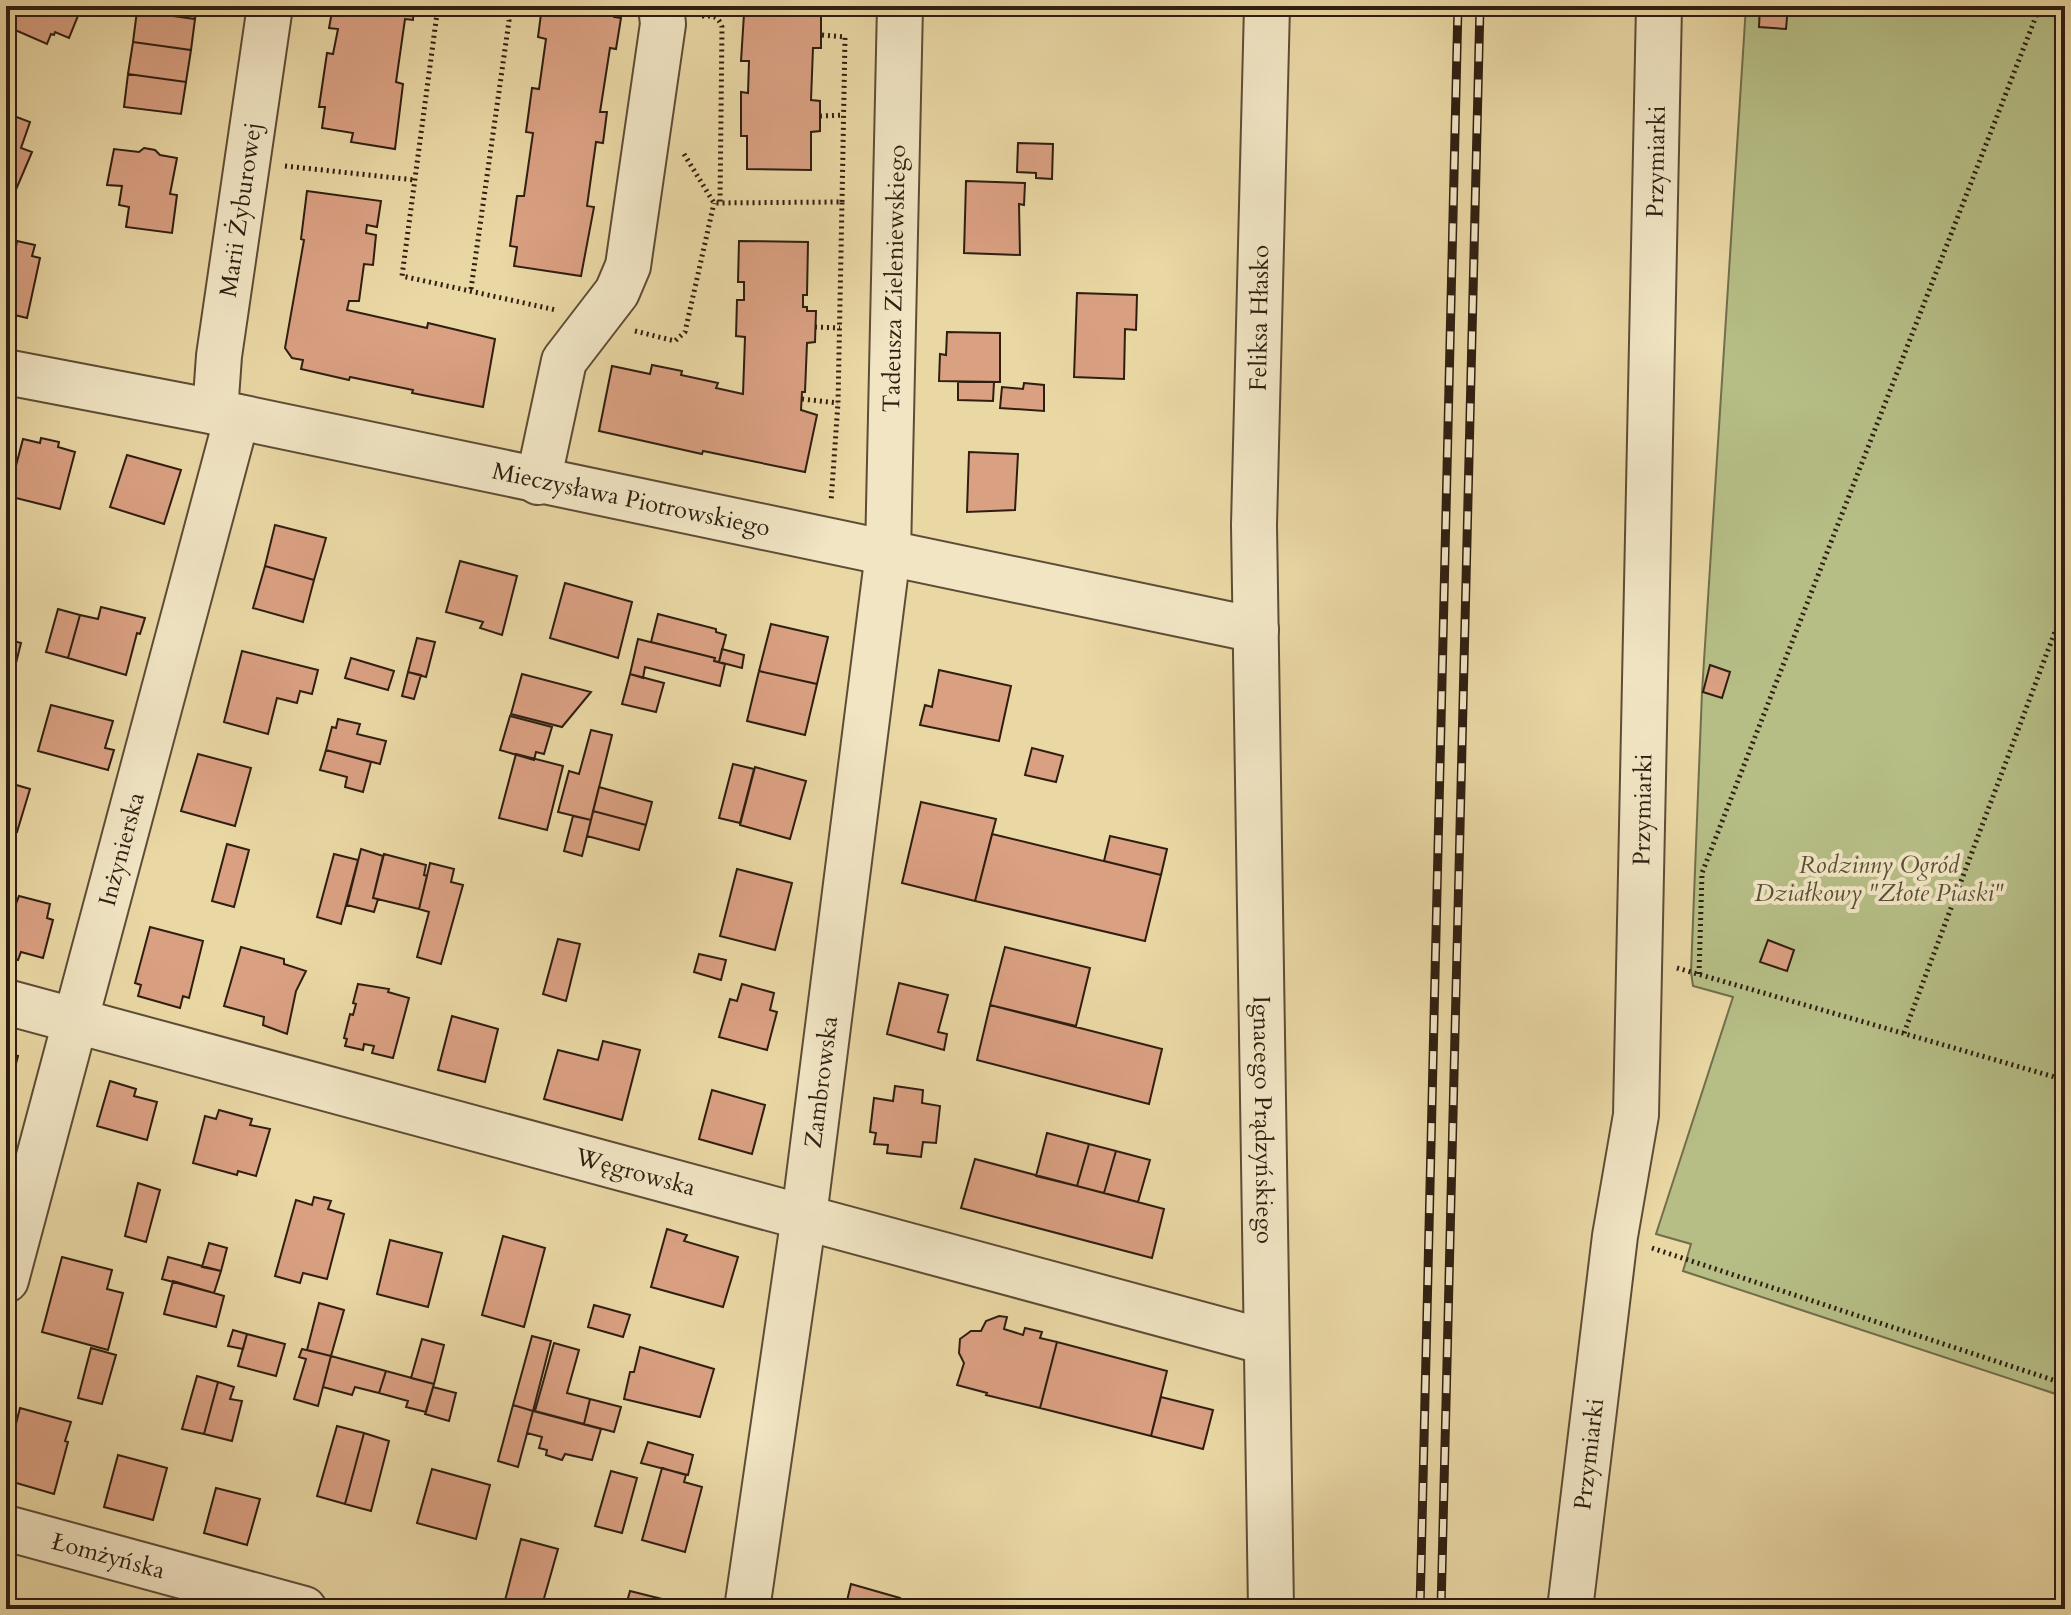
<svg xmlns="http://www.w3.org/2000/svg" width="2071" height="1615" viewBox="0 0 2071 1615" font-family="Cardo,serif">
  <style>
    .green { fill: #b6be86; stroke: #726e4c; stroke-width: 2 }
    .building { fill: #daa082; stroke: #2f1e11; stroke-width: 2 }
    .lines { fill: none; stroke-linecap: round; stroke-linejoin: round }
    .minor-casing { stroke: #5e4c36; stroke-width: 48 }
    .path { stroke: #2f1e11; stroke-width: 5; stroke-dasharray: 2 4; stroke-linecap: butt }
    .minor { stroke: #f1e5c4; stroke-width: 44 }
    .rail-casing { stroke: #2f1e11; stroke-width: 9 }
    .rail { stroke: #f1e5c4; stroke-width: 6; stroke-dasharray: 18; stroke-linecap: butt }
    .labels { text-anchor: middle; stroke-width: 8; stroke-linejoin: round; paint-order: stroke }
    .street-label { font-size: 24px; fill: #2f1e11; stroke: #f1e5c4 }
    .park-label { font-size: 24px; font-style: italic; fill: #584e34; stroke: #f1e5c4 }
  </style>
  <rect width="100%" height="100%" fill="#e9d7a4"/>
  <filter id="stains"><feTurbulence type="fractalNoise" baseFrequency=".0025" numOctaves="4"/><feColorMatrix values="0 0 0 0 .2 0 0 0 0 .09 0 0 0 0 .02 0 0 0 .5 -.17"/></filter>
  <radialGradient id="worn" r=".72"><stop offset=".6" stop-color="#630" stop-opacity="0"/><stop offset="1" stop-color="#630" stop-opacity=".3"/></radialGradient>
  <!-- green -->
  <path class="green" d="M1746,6H2065V1397L1683,1271L1691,1244L1656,1234L1733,997L1693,986L1691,972L1702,692Z"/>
  <!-- building -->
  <path class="building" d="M11,6H82L69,38L55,32L54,35L51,34L47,44L6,26V17Z
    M138,6H197L195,19L137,11Z
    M333,6H414L413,20L405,19L396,82L403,84L395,149L351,142L353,133L322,128L325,107H319L327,53L333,54L338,29L329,28Z
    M550,6H615L614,17L621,18L616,49L610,48L600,112H607L603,143L596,142L587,206L594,207L581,276L514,266L517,247L510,246L517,196H524L533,133L526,132L532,88L539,89L546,39L538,37L541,14L549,15Z
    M748,6H814V15L821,16V48H813L811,100L820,101V131L811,132V170L747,169V136H741V92L748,93L749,61H741L744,14L748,15Z
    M1760,6H1788L1786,29L1759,27Z
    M137,11L195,19L191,50L133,42Z
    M133,42L191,50L186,82L128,74Z
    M128,74L186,82L181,114L124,107Z
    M6,113L30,122L21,148L32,152L15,192L6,188Z
    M1018,143L1053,144L1052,179L1036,178V173L1017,172Z
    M144,148L155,150L160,155L177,158L170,194L177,195L172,233L126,227L129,207L119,205L122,186L107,185L114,149L139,152Z
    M966,181L1025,183L1024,205L1019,204L1020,255L964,253Z
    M307,191L381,201L377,227L367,225L366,233L376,235L373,265L364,264L359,301H349L347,310L427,328L428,323L495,339L483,407L412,393L413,390L350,377L349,380L301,369L303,360L292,358L285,348L304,240L301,239Z
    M17,241L35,245L32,256L40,258L27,318L6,313V250L15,252Z
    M739,241L808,242L807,295H803V307H807V311H816L815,342L807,343L805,392H802L801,410L817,415L805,472L703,451L702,454L599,431L612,366L650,374L652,365L682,371L681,375L718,383L716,388L743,394L745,337L736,336L737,300H744V282H738Z
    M1077,293L1137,295L1136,330L1125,329L1124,379L1074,377Z
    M947,332L1000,333V382L939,381L940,354L946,355Z
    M958,382H994L993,401L958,400Z
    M1024,383L1044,385V411L1000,408L1002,387L1023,389Z
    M41,438L59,442L58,447L75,452L60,509L8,496L23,439L40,443Z
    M969,452L1018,454L1015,510L967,512Z
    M127,455L181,470L164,524L110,507Z
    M275,525L326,538L314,580L265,566Z
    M460,561L517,576L502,635L480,628L483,622L446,612Z
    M265,566L314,580L303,622L253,608Z
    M565,583L632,602L618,658L550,638Z
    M101,607L145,618L140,634L137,633L126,675L68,658L80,615L98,619Z
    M58,609L80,615L68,658L46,652Z
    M658,614L716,629V632L726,635L719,662L714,661L715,658L651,642Z
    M771,624L828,637L817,684L759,671Z
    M417,638L435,642L426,677L408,672Z
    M6,639L21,643L15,667L6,665Z
    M638,639L715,658L714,661L725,664L720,686L645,667L643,678L630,674Z
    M722,649L744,655L742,668L719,662Z
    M242,651L318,670L312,694L300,691L297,703L277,698L268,734L224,722Z
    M351,658L394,671L388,690L345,678Z
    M1710,665L1730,672L1722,698L1703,692Z
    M939,670L1011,686L999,741L920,725L925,705L932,707Z
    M759,671L817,684L805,735L747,721Z
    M408,672L421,675L414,699L402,696Z
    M522,674L591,692L562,727L511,714Z
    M630,674L664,683L656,712L622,704Z
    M6,692L14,694L7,721L12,722L7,736L6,735Z
    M51,705L113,721L105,748L114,750L108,770L38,751Z
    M510,716L552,727L544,754L536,752L534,760L500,750Z
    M338,719L360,724L357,734L386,741L380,764L326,750L332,727L336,728Z
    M591,730L612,735L591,820L558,812L569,771L579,774Z
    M1032,748L1063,756L1056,782L1025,775Z
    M326,750L371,762L363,792L345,787L347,777L320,770Z
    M198,754L251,768L235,826L181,811Z
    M516,754L563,766L547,830L499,818Z
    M733,764L754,769L740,823L719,818Z
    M755,767L806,781L790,839L740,825Z
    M13,784L30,789L17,832L6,829V807Z
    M599,787L652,802L646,825L593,811Z
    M921,802L996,819L975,901L902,883Z
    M593,811L646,825L639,850L587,836Z
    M573,816L591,820L582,856L564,851Z
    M992,834L1161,875L1145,941L975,901Z
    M1110,836L1167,849L1161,875L1104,861Z
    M227,844L249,850L234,907L212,901Z
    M361,849L383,856L373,898L378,899L374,912L347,905Z
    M334,854L358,860L341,924L317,917Z
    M384,854L426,865L424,875L427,876L419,909L373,898Z
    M430,863L454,869L451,882L463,885L441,964L417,957L429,912L419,909Z
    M737,869L792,883L775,950L720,936Z
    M19,896L50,904L47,918L53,920L43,958L21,952L18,960L6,957V930Z
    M150,927L203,941L189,998L183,996L180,1008L138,996L141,985L135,983Z
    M558,939L580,944L566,1001L543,994Z
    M1768,940L1794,950L1787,971L1760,962Z
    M241,947L284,959V964L306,971L296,991L287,1034L263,1025L264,1017L224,1006Z
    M1005,947L1090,968L1076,1026L990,1005Z
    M699,954L726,960L721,980L694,972Z
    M899,983L948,995L938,1032L947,1034L944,1050L887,1034Z
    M358,984L389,989L388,992L409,998L393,1058L372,1053L374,1046L364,1044L363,1050L345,1046L347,1039L344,1038L350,1014L353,1015L356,1004L353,1003Z
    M742,984L774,993L770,1010L777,1012L767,1050L719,1037L730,999L737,1001Z
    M990,1005L1162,1049L1149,1104L977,1060Z
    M452,1016L498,1029L485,1082L438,1070Z
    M603,1041L640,1050L622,1120L544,1099L558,1050L598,1060Z
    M6,1053L18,1056L6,1102Z
    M110,1081L136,1089L134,1096L157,1102L147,1140L97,1126Z
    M895,1086L923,1090L922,1103L940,1106L936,1143L923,1142L921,1157L887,1153L888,1145L874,1144L876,1133L870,1132L874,1098L893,1101Z
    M712,1090L765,1105L752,1154L699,1139Z
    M219,1110L252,1119L250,1125L270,1129L256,1176L238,1171L237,1175L193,1163L205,1116L216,1119Z
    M1047,1133L1089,1144L1077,1186L1036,1176Z
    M1089,1144L1116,1151L1104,1193L1077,1186Z
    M1116,1151L1150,1160L1138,1202L1104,1193Z
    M975,1159L1164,1209L1152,1258L961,1208Z
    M138,1183L160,1190L146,1242L125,1236Z
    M314,1197L331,1201L328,1209L344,1214L327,1279L303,1273L300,1283L275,1276L296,1200L312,1205Z
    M667,1229L687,1235L684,1241L738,1257L723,1307L651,1287Z
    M503,1236L545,1248L524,1327L482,1315Z
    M390,1240L442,1253L428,1307L377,1294Z
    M209,1243L227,1248L221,1271L202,1267Z
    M62,1257L112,1270L107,1289L123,1293L108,1350L42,1332Z
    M168,1257L221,1271L214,1293L162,1279Z
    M173,1281L224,1296L216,1327L164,1314Z
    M319,1303L344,1310L331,1356L307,1350Z
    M594,1305L630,1315L623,1337L588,1327Z
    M999,1316L1007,1317L1004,1329L1023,1335L1025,1328L1042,1332L1040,1338L1057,1342L1040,1408L986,1395L987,1393L957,1385L964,1363L959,1353L960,1339L971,1331H981L986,1321Z
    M233,1330L247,1334L243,1349L228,1346Z
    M247,1334L285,1344L276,1376L238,1366Z
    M532,1336L551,1341L533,1411L513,1405Z
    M422,1339L444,1345L434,1384L411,1378Z
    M1057,1342L1167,1371L1151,1436L1040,1408Z
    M554,1343L579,1350L567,1393L590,1399L584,1424L535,1411Z
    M640,1347L714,1369L700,1417L624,1399L630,1372H634Z
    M91,1348L116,1355L102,1404L78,1398Z
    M302,1349L331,1356L318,1406L294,1399L306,1359L299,1357Z
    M331,1356L386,1371L379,1393L355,1387L352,1395L323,1387Z
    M386,1371L434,1384L426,1412L406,1407L408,1401L379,1393Z
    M197,1376L218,1382L204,1434L182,1429Z
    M218,1382L234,1387L230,1399L242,1401L232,1441L204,1434Z
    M433,1387L456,1393L449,1421L425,1414Z
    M1161,1397L1213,1410L1203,1449L1151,1436Z
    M590,1399L621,1407L614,1432L584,1424Z
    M513,1405L533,1411L518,1467L498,1461Z
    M20,1408L71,1422L65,1441L68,1442L54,1494L6,1480V1463Z
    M533,1411L601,1429L592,1460L565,1454L562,1460L546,1455L547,1450L539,1448L542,1437L527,1433Z
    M337,1426L364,1433L345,1504L317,1496Z
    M364,1433L389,1441L371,1511L345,1504Z
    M648,1442L693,1455L688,1475L641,1463Z
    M118,1455L167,1468L153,1520L104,1507Z
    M662,1468L686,1475L684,1482L702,1487L685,1552L642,1540Z
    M432,1469L490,1485L476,1539L417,1523Z
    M611,1471L637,1478L622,1533L595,1526Z
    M216,1488L260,1499L247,1545L204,1533Z
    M521,1539L558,1549L541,1609L503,1608Z
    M851,1584L900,1598L897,1609H845Z
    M630,1591L690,1606L689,1609H625Z"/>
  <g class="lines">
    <!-- minor casing -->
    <g class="minor-casing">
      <g id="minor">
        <path id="s1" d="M1267,6L1254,525L1271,1609"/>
        <path id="s2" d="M6,372L215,412L1256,630"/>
        <path id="s3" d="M215,412L219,356L270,6"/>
        <path d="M538,482L564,361L617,292L628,266L663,24L661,6"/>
        <path id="s4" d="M6,1002L1266,1342"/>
        <path id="s5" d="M6,1280L237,417"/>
        <path id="s6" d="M6,1528L304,1609"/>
        <path id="s7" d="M747,1609L804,1216L888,553L900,6"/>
        <path id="s8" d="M1570,1609L1615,1236L1636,1115L1659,6"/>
      </g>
    </g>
    <!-- path -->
    <path class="path" d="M438,6L402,276L556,310
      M702,16C712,16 718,15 722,27L720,203
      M822,35L845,37L842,202
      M820,116L844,115
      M684,154L714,203L842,202L838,403L831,502
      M285,166L415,180
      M471,289L509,21L507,10L494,6
      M815,327L840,328
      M635,331L675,341L685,332L714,203
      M802,399L838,403
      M1677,968L2065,1080
      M1699,974L1702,873L2040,6
      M1904,1033L2065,605
      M1652,1248L2065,1384"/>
    <!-- minor -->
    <use href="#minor" class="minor"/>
    <!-- rail casing -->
    <g class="rail-casing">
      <path id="rail" d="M1420,1609L1458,6
        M1441,1609L1480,6"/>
    </g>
    <!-- rail -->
    <use href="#rail" class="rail"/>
  </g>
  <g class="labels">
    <!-- street labels -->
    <g class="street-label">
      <text dy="8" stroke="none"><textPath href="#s8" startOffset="1452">Przymiarki</textPath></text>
      <text dy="8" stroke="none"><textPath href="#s3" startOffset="204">Marii Żyburowej</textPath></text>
      <text dy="8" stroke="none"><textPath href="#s7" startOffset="1340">Tadeusza Zieleniewskiego</textPath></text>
      <text transform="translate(1259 318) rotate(-89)" y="8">Feliksa Hłasko</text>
      <text dy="8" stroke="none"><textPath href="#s2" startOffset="638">Mieczysława Piotrowskiego</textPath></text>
      <text dy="8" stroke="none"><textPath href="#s8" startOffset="804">Przymiarki</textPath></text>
      <text dy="8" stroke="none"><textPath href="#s5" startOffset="446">Inżynierska</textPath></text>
      <text dy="8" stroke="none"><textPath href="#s7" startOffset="532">Zambrowska</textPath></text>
      <text dy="8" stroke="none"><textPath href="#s1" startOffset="1114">Ignacego Prądzyńskiego</textPath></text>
      <text dy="8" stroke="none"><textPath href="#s4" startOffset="652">Węgrowska</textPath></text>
      <text dy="8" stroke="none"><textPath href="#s8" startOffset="156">Przymiarki</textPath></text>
      <text dy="8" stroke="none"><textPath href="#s6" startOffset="106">Łomżyńska</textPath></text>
    </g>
    <!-- park labels -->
    <g class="park-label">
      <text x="1879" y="873">Rodzinny Ogród<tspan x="1879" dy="28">Działkowy "Złote Piaski"</tspan></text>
    </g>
  </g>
  <!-- margin -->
  <rect width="2071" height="1615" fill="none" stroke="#e9d7a4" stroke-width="32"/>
  <rect x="8" y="8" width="2055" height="1599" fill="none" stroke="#2f1e11" stroke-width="4"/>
  <rect x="16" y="16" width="2039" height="1583" fill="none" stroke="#2f1e11" stroke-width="2"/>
  <rect width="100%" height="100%" filter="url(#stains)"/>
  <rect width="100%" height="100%" fill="url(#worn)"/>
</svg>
